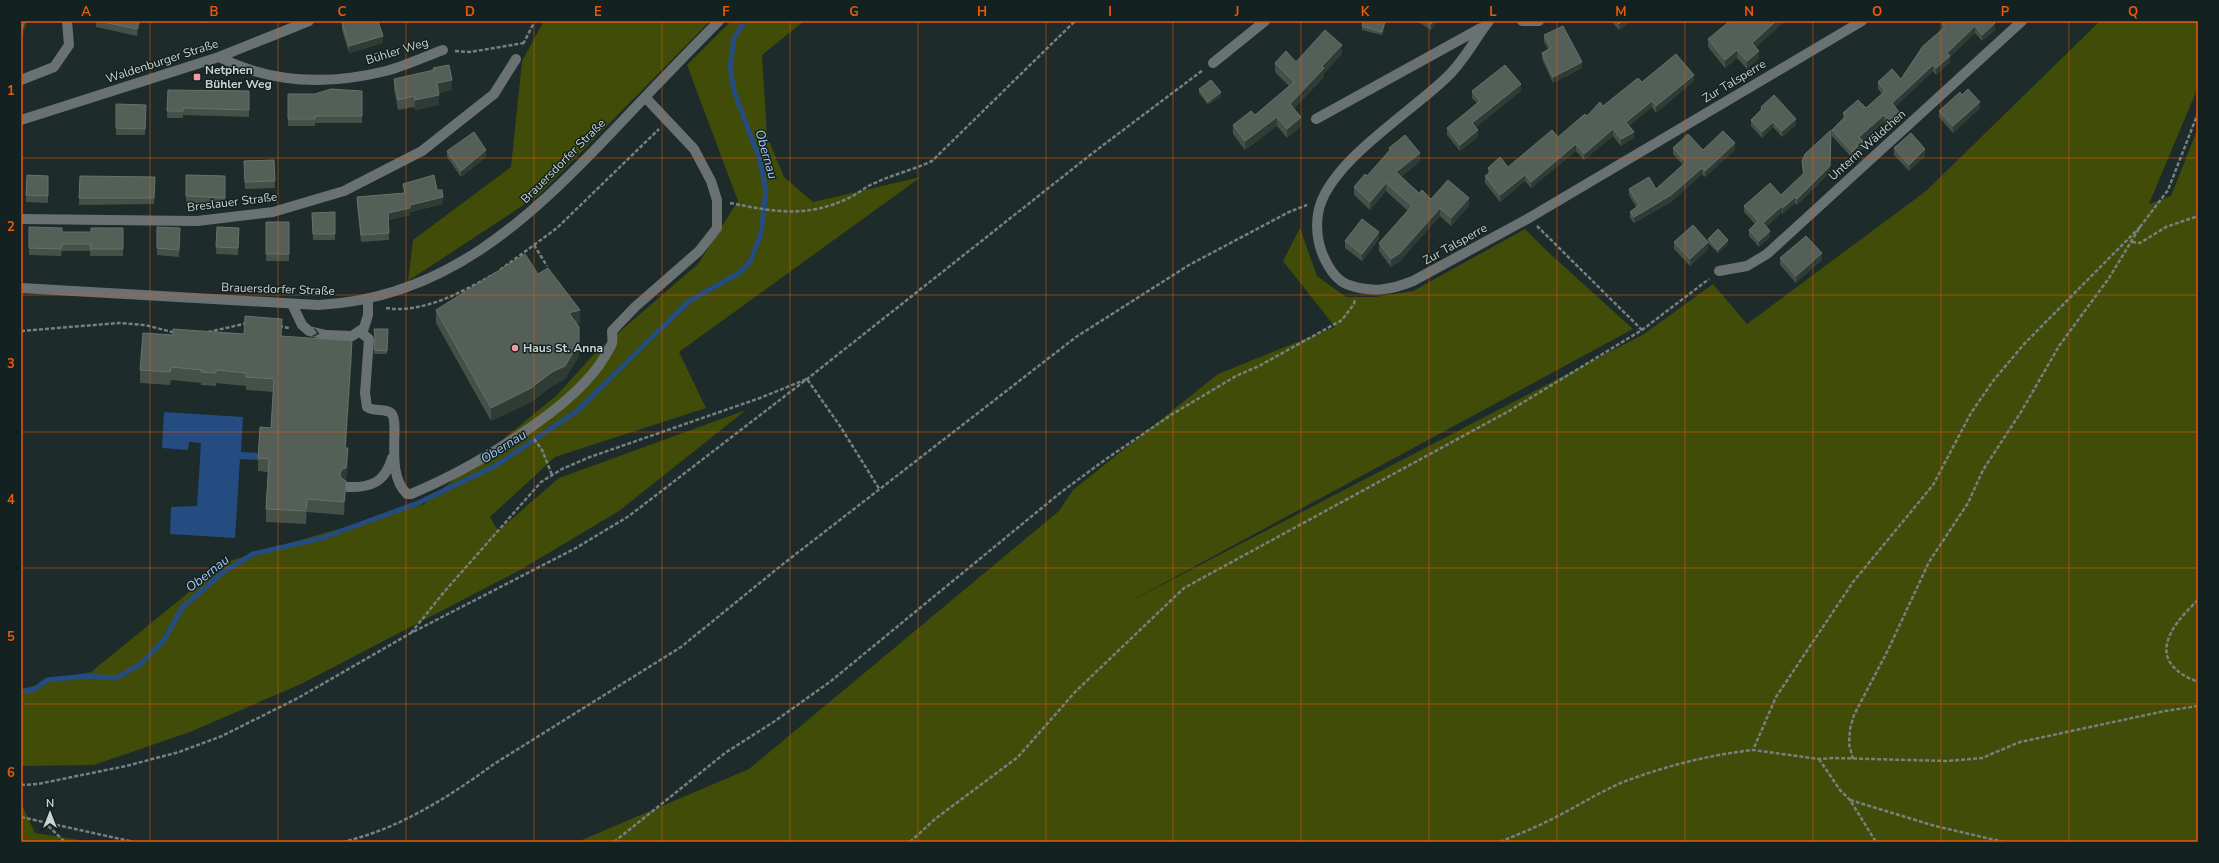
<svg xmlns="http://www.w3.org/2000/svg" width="2219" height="863" viewBox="0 0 2219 863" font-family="'Nunito Sans',sans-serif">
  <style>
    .green { fill: #414c08 }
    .water { fill: #244c80 }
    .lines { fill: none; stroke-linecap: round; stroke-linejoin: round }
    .stream { stroke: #244c80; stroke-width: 5 }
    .path { stroke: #758180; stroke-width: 2.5; stroke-dasharray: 4 2; stroke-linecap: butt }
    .minor { stroke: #6a7173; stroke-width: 10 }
    .wall { fill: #455148 }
    .shaded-wall { fill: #2f3c36 }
    .building { fill: #535f57; stroke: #66716a }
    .oneway { stroke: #243231 }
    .grid { fill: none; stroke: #e8590c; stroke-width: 1; stroke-opacity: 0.55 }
    .poi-dot { fill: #f49aa0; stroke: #132220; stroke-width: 1.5 }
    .labels { text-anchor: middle; stroke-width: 3; stroke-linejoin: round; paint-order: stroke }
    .street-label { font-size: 12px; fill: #cad3d2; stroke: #132220 }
    .poi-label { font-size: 12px; font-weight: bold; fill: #cad3d2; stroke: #132220; text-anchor: start }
    .water-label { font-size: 13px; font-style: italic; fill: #a4c7f6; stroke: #132220 }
    .neatline { fill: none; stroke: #e8590c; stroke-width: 1.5 }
    .grid-label { font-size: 13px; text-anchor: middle; font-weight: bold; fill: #e8590c }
  </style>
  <rect width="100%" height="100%" fill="#1d2b2a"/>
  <!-- green -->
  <path class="green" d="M544,21H710L539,195L408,281L413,240L511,167L522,61Z
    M731,21H804L762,55L767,136L784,177L813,202L921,177L679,352L706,408L555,457L490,517L498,531L559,478L746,410L619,511L520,570L301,684L190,732L94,765L21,766V689L91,672L226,562L424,504L557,395L596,352L698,264L738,201L687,65Z
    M2100,21H2198V87L2149,204L2171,196L2198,128V842H577L749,769L1059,511L1073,490L1218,374L1335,327L1283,261L1300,228L1317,276L1346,297H1375L1413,291L1525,229L1547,251L1633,329L1125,604L1644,334L1713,284L1747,324L1926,191Z
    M21,803L35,833L92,842H21Z"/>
  <!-- water -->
  <path class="water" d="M164,412L243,417L241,452L259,453L258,460L240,459L235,538L170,534L171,507L197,506L201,443L189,442L188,450L162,448Z"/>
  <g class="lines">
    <!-- stream -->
    <path class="stream" d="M21,692L35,689L47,680L86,676L116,678L141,664L164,640L182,608L222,573L253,554L322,538L418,503L495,466L577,411L689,301L739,273L750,262L761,234L766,190L759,158L734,91L730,68L734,38L745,21"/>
    <!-- path -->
    <path class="path" d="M523,44L535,21
      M455,51L470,52L524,43
      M730,203C775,212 806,218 849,198C858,194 866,186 875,183C894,174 913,170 932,161L1075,21
      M1537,226L1642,330
      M2140,227L2024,344L1993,381L1971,413L1933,485L1853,582L1776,697L1753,750L1819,759L1834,758L1946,761L1982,758L2020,742L2165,711L2198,706
      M2132,242L2140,243L2166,227L2198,216
      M534,245L547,266
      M500,270L557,228L659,129
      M386,308C423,314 464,291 496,273
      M279,326L289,328
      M21,331L119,323L145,325L176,333
      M208,332L248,323
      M534,439L542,450L552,475
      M2198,600C2167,629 2146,662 2198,682
      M411,633L444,592L541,482L562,469L590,457L760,398L807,379L840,426L880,490
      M1819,759L1840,790L1850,800L1876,842
      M1853,759L1849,744L1850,729L1854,715L1888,650L1929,562L1968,503L1983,470L2021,412L2059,346L2109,278L2140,227L2168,190L2198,113
      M21,785L38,784L126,766L179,752L222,736L298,698L411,633L576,548L629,516L807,379L1094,152L1203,70
      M1850,800L1935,826L2004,842
      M21,817L134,842
      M44,822L65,842
      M342,842C397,830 449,797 494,764L681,647L783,564L1076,337L1189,265L1289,212L1307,205
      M614,842L725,753L775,721L831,681L1060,493L1106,459L1171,415L1236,376L1259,366L1342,320L1354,304L1355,299
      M910,842L935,819L1018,757L1075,692L1184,588L1509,411L1642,330L1709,279
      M1500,842C1516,835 1532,829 1548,821C1573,809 1597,793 1623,782C1666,766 1708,755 1753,750"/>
    <!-- minor -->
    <path class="minor" d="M1489,21C1475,39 1464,61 1447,77C1412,111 1341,155 1322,200C1315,216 1316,237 1322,253C1327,265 1336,281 1349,285C1372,293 1391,290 1413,281L1529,218L1862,21
      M1522,21H1539
      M219,57C272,84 329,85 386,71C405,66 424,57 443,50
      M1213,63L1265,21
      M21,80L54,67L69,45L67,21
      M1316,119L1481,28
      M21,120L219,57L309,21
      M21,219L197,221L273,212L344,191L422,151L494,94L516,59
      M1719,271L1747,266L1767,254L2022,21
      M21,288L318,305C444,299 527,221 610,134C646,96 682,58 719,21
      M292,304L302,325L309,331L326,335L352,336L364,328L368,315V299
      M359,331L369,339L365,393L367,407C374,412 385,408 391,413C401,422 384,473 407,494H411C467,471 575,409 605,356C607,352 611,347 612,343C613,340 612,335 612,331L635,307L699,251L717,228V200L711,181L694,149L645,97
      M346,487C370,488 385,483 392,458"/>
  </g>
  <!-- wall -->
  <path class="wall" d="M96,21H140L137,36L96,27Z
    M201,21H228L202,23Z
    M1386,21L1382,35L1362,30V26Z
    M1417,21H1437L1431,30Z
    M1611,21H1631L1619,30Z
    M1730,21H1785L1756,47L1759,58L1747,69L1737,58L1725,68L1708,47V39Z
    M1945,21L1995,30L1982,41L1975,33L1950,57V62L1936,75L1933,71L1895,107L1899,118L1889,127L1884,122L1863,141V148L1852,158L1832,136V130L1843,119V113L1866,108L1882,94L1878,89V82L1901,79L1942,29V24Z
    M342,23L383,43L349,53L342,30Z
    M1544,35L1582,68L1553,83L1542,59V53L1548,49L1544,42Z
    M1342,54L1324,73V77L1294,108L1301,126L1287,138L1277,126L1245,150L1233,134V125L1255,115L1289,86L1275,72V63L1296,62Z
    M433,68L452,90L439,93V105L415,110L414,107L398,110L394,89V79L433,70Z
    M1694,81L1656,113L1652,107L1629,126L1634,138L1621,146L1613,136L1584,160L1576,151L1531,188L1525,181L1500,202L1485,183V176L1488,174V168L1508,167L1558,137L1587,116L1603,106L1642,82Z
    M1199,89L1221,96L1208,105L1199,93Z
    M168,90L249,91V117L183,115V118H167Z
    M362,91V123H315V126H288V94H315Z
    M1472,91H1521L1476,127L1478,137L1460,151L1447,135V128L1477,103L1472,98Z
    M1962,95L1980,108L1953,133L1939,117V111Z
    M116,104L146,105L145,135H116Z
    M1761,107L1796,125L1782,137L1773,127L1762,138L1751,126V120L1761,111Z
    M1831,137L1830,172L1797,205L1795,203L1783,214L1782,212L1766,227L1770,237L1759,247L1749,236V230L1755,224L1744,212V206L1781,195L1803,174L1802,167V161Z
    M1389,148L1420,161L1401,177L1419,193L1431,199L1469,206L1451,226L1440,216L1400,261L1391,267L1379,251V243L1408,211L1386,191L1370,210L1354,195V187L1367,176L1389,151Z
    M1673,148L1703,150H1735L1705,177L1702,174L1671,202L1634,223L1630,218V212L1636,207L1629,195V189H1656L1683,165L1673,154Z
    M1894,148L1925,156L1909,171L1894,155Z
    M447,151L486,157L461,177L447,157Z
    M274,160L275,188L245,189L244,161Z
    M186,175L225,176V204L186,203Z
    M48,176V203L26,202V195Z
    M80,176L155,177L154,204L79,205Z
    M403,184L437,190L443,204L410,212V215L388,220L389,240L361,242L357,204V197L404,193Z
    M335,212V240H313L312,213Z
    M266,222H289V261H266Z
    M29,227L62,232H91L123,228V256H90V251H62L61,256L29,255Z
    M217,227L239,228L238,255L216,254Z
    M180,228L179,257L157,255V248Z
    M1379,239L1362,261L1345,248V241Z
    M1708,239L1728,243L1718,253L1708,243V249L1690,266L1674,249V242L1708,241Z
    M1780,258L1822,260L1796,283L1780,265Z
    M538,274L580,323L577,324L579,356L565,379L552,386L531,402L491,421L436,323V310Z
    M374,329H388L387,354H374L375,338L374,332Z
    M173,335L281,336L352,354L346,448L348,461L346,480V493L344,515L307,512L306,524L266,522V509L268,472L258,471V458L271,428L273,392L246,390V386L216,383V386L201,385V383L171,380L170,385L140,383V370Z"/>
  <!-- shaded-wall -->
  <path class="shaded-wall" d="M25,21H28L21,41V34Z
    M139,21H140L137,36V29Z
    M1385,21H1386V22L1382,35V32Z
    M1433,21H1437L1431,30V24Z
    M1622,21H1631L1619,30V24Z
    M1776,21H1785L1752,51V43Z
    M1995,23V30L1982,41V35Z
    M1975,26V33L1950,57V62L1936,75V68L1947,53Z
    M383,36V43L349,53V46Z
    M1342,45V54L1324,73V77L1290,113V104L1322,66Z
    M1737,50V58L1725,68V60Z
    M1759,51V58L1747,69V61Z
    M1582,62V68L1553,83V77Z
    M1933,65V71L1892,110V103Z
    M1694,75V81L1656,113V106Z
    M452,80V90L437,93V83Z
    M1521,84V91L1472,130V123Z
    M1221,92V96L1208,105V102Z
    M439,95V105L415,110V100Z
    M1652,101V107L1626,129V122Z
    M1980,102V108L1953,133V126Z
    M1899,112V118L1889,127V121Z
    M1884,115V122L1859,144V137Z
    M1277,117V126L1245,150V141Z
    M1301,117V126L1287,138V129Z
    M1796,119V125L1782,137V131Z
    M1773,122V127L1762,138V132Z
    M1613,129V136L1584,160V154Z
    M1478,130V137L1460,151V145Z
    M1831,130L1830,172L1797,205V199Z
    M1634,132V138L1621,146V139Z
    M1863,141V148L1852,158V152Z
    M1735,143V150L1705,177V171Z
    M1576,144V151L1531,188V182Z
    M1925,149V156L1909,171V165Z
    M486,150V157L461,177V171Z
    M1420,153V161L1396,181V172Z
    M1702,168V174L1671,202L1634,223V217Z
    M1525,175V181L1500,202V195Z
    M1386,183V191L1370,210V202Z
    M443,197V204L410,212V215L388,220V213L410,205Z
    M1795,197V203L1783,214V208Z
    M1469,198V206L1451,226V218Z
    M1782,206V212L1763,229V223Z
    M1440,208V216L1400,261L1391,267V259Z
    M1770,231V237L1759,247V241Z
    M1379,232V239L1362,261V254Z
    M1728,240V243L1718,253V250Z
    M1708,242V249L1690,266V259Z
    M1822,253V260L1796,283V276Z
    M580,310V323L569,326V313Z
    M352,341V354L345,461V448Z
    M579,343V356L565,379L552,386L531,402L491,421V408Z
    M348,448V461L346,480V493L344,515V502L340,487V474Z
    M307,499V512L306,524V511Z"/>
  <!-- building -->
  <path class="building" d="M21,21H25L21,34Z
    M99,21H139L137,29Z
    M345,21H378L383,36L349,46L342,23Z
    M1363,21H1385L1382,32L1362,26Z
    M1427,21H1433L1431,24Z
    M1617,21H1622L1619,24Z
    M1730,21H1776L1752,43L1759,51L1747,61L1737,50L1725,60L1708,39Z
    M1945,21H1993L1995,23L1982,35L1975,26L1947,53L1950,56L1936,68L1933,65L1892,103L1899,112L1889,121L1884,115L1859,137L1863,141L1852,152L1832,130L1846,116L1843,113L1858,100L1866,108L1885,91L1878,82L1892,69L1901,79L1923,46L1945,27L1942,24Z
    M1563,26L1582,62L1553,77L1542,53L1551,48L1544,35Z
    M1325,30L1342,45L1322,66L1324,68L1290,104L1301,117L1287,129L1277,117L1245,141L1233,125L1251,111L1255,115L1294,82L1275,63L1286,51L1296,62Z
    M1676,54L1694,75L1656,106L1652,101L1626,122L1634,132L1621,139L1613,129L1584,154L1576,144L1531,182L1525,175L1500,195L1485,176L1491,172L1488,168L1500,157L1508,167L1552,130L1558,137L1585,114L1587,116L1600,102L1603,106L1638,78L1642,82Z
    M449,65L452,80L437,83L439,95L415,100L414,96L398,100L394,79L434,70L433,68Z
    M1505,65L1521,84L1472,123L1478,130L1460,145L1447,128L1480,101L1472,91Z
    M1211,80L1221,92L1208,102L1199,89Z
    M331,89L362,91V116H315V119H288V94H315Z
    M1968,89L1980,102L1953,126L1939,111L1960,92L1962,95Z
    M168,90L249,91V110L183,108V111H167Z
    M1774,95L1796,119L1782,131L1773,122L1762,132L1751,120L1762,109L1761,107Z
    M116,104L146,105L145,129L116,128Z
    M1831,130L1830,166L1797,199L1795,197L1783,208L1782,206L1763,223L1770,231L1759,241L1749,230L1758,221L1744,206L1770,183L1781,195L1804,173L1802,161L1805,154Z
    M1723,131L1735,143L1705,171L1702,168L1671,195L1634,217L1630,212L1639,205L1629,189L1649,177L1656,189L1686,162L1673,148L1688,134L1703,150Z
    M474,132L486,150L461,171L447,151Z
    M1911,133L1925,149L1909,165L1894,148Z
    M1405,135L1420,153L1396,172L1419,193L1422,190L1431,199L1448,180L1469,198L1451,218L1440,208L1400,253L1391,259L1379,243L1412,206L1386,183L1370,202L1354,187L1365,174L1367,176L1390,150L1389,148Z
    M274,160L275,181L245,182L244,161Z
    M27,175L48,176V196L26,195Z
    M186,175L225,176V198L186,196Z
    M434,175L437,190H442L443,197L410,205V208L388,213L389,233L361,235L357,197L405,193L403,184Z
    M80,176L155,177L154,198H79Z
    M335,212V234H313L312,213Z
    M1362,219L1379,232L1362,254L1345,241Z
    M266,222H289V254H266Z
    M1693,225L1708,242L1690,259L1674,242Z
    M29,227L62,228V232H91V228H123V249H90L91,244H62L61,249L29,248Z
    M157,227L180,228L179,250L157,248Z
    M217,227L239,228L238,248L216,247Z
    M1718,229L1728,240L1718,250L1708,239Z
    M1806,236L1822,253L1796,276L1780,258Z
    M525,254L538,274L548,268L580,310L569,313L579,327V343L565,366L552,372L531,388L491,408L436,310Z
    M245,316L282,319L281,336L352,341L345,448H348L346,468L342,469L340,474L341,478L346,481L344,502L307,499L306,511L266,509L269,459L258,458L260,427L271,428L274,379L246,377V373L216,370V373L201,372L202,370L171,367L170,372L140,370L143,333L173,335V329L244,334Z
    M374,329H388L387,351L374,350L375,336Z"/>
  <!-- one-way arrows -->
  <defs><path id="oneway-chevron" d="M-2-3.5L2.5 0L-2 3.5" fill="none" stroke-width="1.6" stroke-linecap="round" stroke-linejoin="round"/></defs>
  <use class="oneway" href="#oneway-chevron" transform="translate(316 333) rotate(14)"/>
  <!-- grid -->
  <path class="grid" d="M150,21V842M278,21V842M406,21V842M534,21V842M662,21V842M790,21V842M918,21V842M1046,21V842M1173,21V842M1301,21V842M1429,21V842M1557,21V842M1685,21V842M1813,21V842M1941,21V842M2069,21V842M21,158H2198M21,295H2198M21,432H2198M21,568H2198M21,704H2198"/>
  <!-- markers -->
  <g class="poi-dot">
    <rect x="193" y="73" width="8" height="8" rx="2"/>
    <circle cx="515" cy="348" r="4"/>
  </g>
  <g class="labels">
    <!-- street labels -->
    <g class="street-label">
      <text transform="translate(397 51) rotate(-17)" y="4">Bühler Weg</text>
      <text transform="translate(162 61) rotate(-18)" y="4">Waldenburger Straße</text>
      <text transform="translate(1734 81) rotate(-31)" y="4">Zur Talsperre</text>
      <text transform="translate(1867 145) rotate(-42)" y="4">Unterm Wäldchen</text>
      <text transform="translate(563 161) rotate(-45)" y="4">Brauersdorfer Straße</text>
      <text transform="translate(232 202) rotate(-7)" y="4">Breslauer Straße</text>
      <text transform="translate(1455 244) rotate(-29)" y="4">Zur Talsperre</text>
      <text transform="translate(278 289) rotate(2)" y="4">Brauersdorfer Straße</text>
    </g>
    <!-- poi labels -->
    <g class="poi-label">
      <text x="205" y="74">Netphen<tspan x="205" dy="14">Bühler Weg</tspan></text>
      <text x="523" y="352">Haus St. Anna</text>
    </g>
    <!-- water labels -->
    <g class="water-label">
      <text transform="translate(767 154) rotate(74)" y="5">Obernau</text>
      <text transform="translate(503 446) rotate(-32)" y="5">Obernau</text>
      <text transform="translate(207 573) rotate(-38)" y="5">Obernau</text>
    </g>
  </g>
  <!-- border -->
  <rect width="2219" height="863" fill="none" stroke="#132220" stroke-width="44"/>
  <!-- north arrow -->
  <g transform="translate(50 813)" stroke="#132220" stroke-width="3" paint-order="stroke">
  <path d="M0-3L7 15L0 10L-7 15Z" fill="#cad3d2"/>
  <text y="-6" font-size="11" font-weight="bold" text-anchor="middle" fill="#cad3d2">N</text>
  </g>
  <rect x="22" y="22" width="2175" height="819" class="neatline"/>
  <g class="grid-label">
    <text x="86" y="16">A</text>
    <text x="214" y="16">B</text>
    <text x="342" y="16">C</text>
    <text x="470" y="16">D</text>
    <text x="598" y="16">E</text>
    <text x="726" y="16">F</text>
    <text x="854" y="16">G</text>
    <text x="982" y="16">H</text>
    <text x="1110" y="16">I</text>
    <text x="1237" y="16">J</text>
    <text x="1365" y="16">K</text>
    <text x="1493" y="16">L</text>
    <text x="1621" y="16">M</text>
    <text x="1749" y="16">N</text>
    <text x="1877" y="16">O</text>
    <text x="2005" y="16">P</text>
    <text x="2133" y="16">Q</text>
    <text x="11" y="95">1</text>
    <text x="11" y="231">2</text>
    <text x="11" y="368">3</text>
    <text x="11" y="504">4</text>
    <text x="11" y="641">5</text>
    <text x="11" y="777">6</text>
  </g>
</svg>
